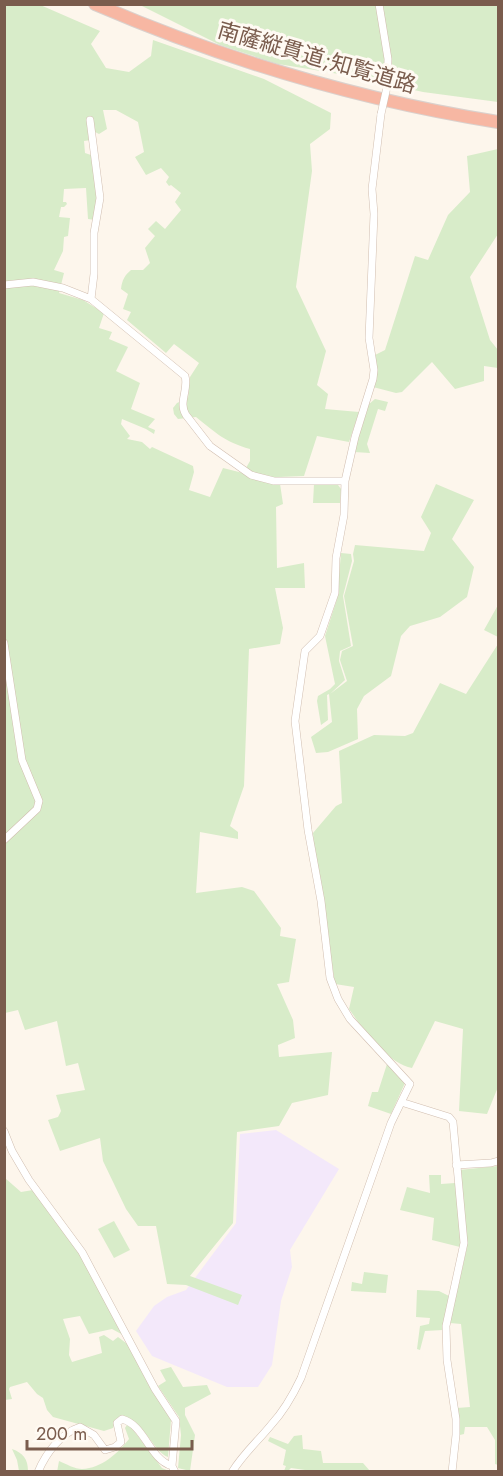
<svg xmlns="http://www.w3.org/2000/svg" width="503" height="1476" viewBox="0 0 503 1476" font-family="Jost,'Noto Sans JP',sans-serif">
  <style>
    .education { fill: #f3e8fa }
    .green { fill: #d8ecc9; fill-rule: evenodd }
    .lines { fill: none; stroke-linecap: round; stroke-linejoin: round }
    .street-casing { stroke: #d1beb0; stroke-width: 8 }
    .highway-casing { stroke: #dad1cd; stroke-width: 14 }
    .street { stroke: #fff; stroke-width: 7 }
    .highway { stroke: #f7b7a3; stroke-width: 12 }
    .street-bridge-casing { stroke: #d1beb0; stroke-width: 8; stroke-linecap: butt }
    .street-bridge { stroke: #fff; stroke-width: 7 }
    .labels { text-anchor: middle; stroke-width: 6; stroke-linejoin: round; paint-order: stroke }
    .street-label { font-size: 22px; fill: #7a5c4d; stroke: #fffaf3 }
  </style>
  <rect width="100%" height="100%" fill="#fdf6ec"/>
  <!-- education -->
  <path class="education" d="M276,1130L339,1169L290,1250L292,1267L281,1301L272,1365L258,1387H227L152,1356L136,1331L154,1306L167,1297L186,1290L236,1223L240,1134Z"/>
  <!-- green -->
  <path class="green" d="M38,4L100,31L91,44L106,68L129,72L151,56L153,40L264,79L331,113L330,129L310,144L312,171L296,287L326,351L317,385L328,394L325,409L359,412L349,442L317,436L304,476L279,477L283,504L276,507L277,568L304,563L305,588H275L283,628L280,644L249,649L244,786L230,826L238,832V839L200,832L196,893L242,887L254,891L281,928L280,936L296,939L289,982L277,984L293,1020L295,1038L278,1045L279,1057L332,1052L328,1095L292,1103L279,1126L237,1132L233,1223L190,1276L242,1295L238,1305L186,1285L167,1284L156,1226H138L126,1209L103,1161L100,1138L60,1151L48,1120L58,1117L61,1111L56,1095L85,1090L78,1063L66,1066L57,1021L25,1030L18,1010L5,1013L4,5ZM103,110H116L138,122L144,152L135,157L146,175L161,168L169,177L166,182L169,186L171,185L181,193L175,202L181,210L165,229L156,221L148,229L155,236L145,248L150,263L143,270H131C125,275 122,280 121,289L128,294L123,309L131,312L127,320L166,353L174,344L199,363L190,377L188,398L177,403L173,408L174,414L178,419L196,417C216,433 225,442 250,449V461L243,473L223,468L210,497L189,490L194,472L193,466L152,447L150,449L142,442L127,439L130,436L121,424L122,419L146,429L154,434L155,430L148,427L155,419L131,409L140,383L116,371L128,347L109,339L112,332L99,328L104,313L83,300L59,293L64,273L54,270L63,251L64,237L68,236L70,218L59,217L61,207H64L67,204L66,202H63L64,189L86,188L88,219L95,220L97,189L94,156L85,153L84,141L91,140L92,119L95,132L99,134L107,129Z
    M140,5H498V102L423,92L351,76L278,64L220,45Z
    M498,149V234L470,277L490,340L498,350V370V368L484,366V381L455,389L432,362L402,392L396,393L373,387L375,355L385,350L415,256L428,260L448,215L470,192L467,156Z
    M375,399L388,402L385,411L378,409L367,444L370,453L354,452L369,404Z
    M314,484L338,485L341,489L340,503H313Z
    M436,484L474,500L452,539L474,567L467,597L440,617L410,626L401,636L391,676L364,696L357,709L358,739L328,752L316,753L311,737L332,722L329,694L327,695L328,720L321,725L317,701L318,696L330,689L335,684L325,636L337,599L341,553L351,554L352,561L343,596L351,646L340,651L339,661L345,680L330,694L347,681L340,660L342,651L353,646L344,596L354,561L353,554L355,545L424,551L431,533L421,517Z
    M498,605V637L484,630Z
    M498,644V1087L487,1114L459,1111L463,1029L435,1021L412,1068C388,1064 363,1029 349,1009L354,987L335,984L314,846L313,833L336,806L342,803L339,751L374,735L405,736L413,733L440,683L466,694Z
    M387,1064L405,1083L391,1114L368,1106L372,1092H378Z
    M498,1166V1465L495,1464V1440L487,1427H465L464,1434L460,1435L457,1408L470,1407L461,1324L450,1323L467,1247L459,1170Z
    M429,1175H441V1184L455,1183L460,1220V1247L432,1240L434,1218L400,1210L407,1187L430,1193Z
    M5,1178L21,1192L33,1190L81,1255L125,1336L112,1329L89,1334L80,1316L63,1319L70,1339L69,1355L72,1362L102,1353L99,1337L104,1335L113,1341L118,1337L130,1346L171,1420L168,1457C151,1451 139,1408 116,1419L113,1428L104,1431L53,1417L47,1410L43,1398L37,1394L27,1382L10,1387L9,1389L12,1399L5,1400Z
    M114,1221L130,1250L114,1258L98,1229Z
    M364,1272L388,1275L386,1293L351,1291L352,1282L362,1284Z
    M417,1290L439,1291L449,1296L443,1330L425,1331L420,1350L417,1349L420,1326L429,1324L430,1318L416,1317Z
    M171,1367L183,1387L207,1385L211,1394L185,1408V1415L195,1435L190,1471L178,1468L181,1435L179,1417L158,1386L166,1381L160,1370Z
    M128,1423L162,1468L169,1471L57,1472L59,1461C66,1464 75,1469 82,1469C102,1468 117,1454 129,1439L125,1428Z
    M302,1435L303,1449L321,1451L323,1463H363L370,1471L319,1472L291,1468L288,1471H284L286,1466L283,1465L286,1450L268,1441L270,1437L288,1444L294,1436Z
    M12,1449C23,1453 28,1459 28,1471H19L17,1460Z"/>
  <g class="lines">
    <!-- street casing -->
    <g class="street-casing">
      <path id="street" d="M379,4L388,59L387,87
        M90,120L100,198L94,233V274L91,299
        M4,285L33,282L63,288L91,299L185,376C189,389 178,403 186,415L210,446L251,475L274,481H345
        M4,643L22,760L39,801L37,809L4,840
        M401,1102L449,1117L453,1122L464,1243L446,1326L447,1360L456,1419V1435L452,1472
        M4,1131L12,1151L29,1180L82,1252L155,1389L176,1421L172,1466L175,1472
        M456,1165L491,1163L498,1161
        M38,1472C46,1453 61,1433 80,1427L94,1435L105,1450L115,1447L121,1442L117,1423L122,1419C145,1425 149,1459 172,1466
        M232,1472C243,1454 258,1441 271,1425C284,1411 293,1395 301,1378L391,1123L410,1084L350,1019L338,999L330,978L321,901L308,830L295,721L305,651L320,636L335,593L336,558L344,515L345,481L355,437L373,379L374,370L369,338L374,214L372,189L381,114"/>
    </g>
    <!-- highway casing -->
    <g class="highway-casing">
      <path id="highway" d="M95,4C225,60 359,100 498,122"/>
    </g>
    <!-- street -->
    <use href="#street" class="street"/>
    <!-- highway -->
    <use href="#highway" class="highway"/>
    <!-- street-bridge casing -->
    <g class="street-bridge-casing">
      <path id="street-bridge" d="M381,114L387,87"/>
    </g>
    <!-- street-bridge -->
    <use href="#street-bridge" class="street-bridge"/>
  </g>
  <g class="labels">
    <!-- street labels -->
    <g class="street-label">
      <text transform="translate(317 57) rotate(16)" y="8">南薩縦貫道;知覧道路</text>
    </g>
  </g>
  <!-- border -->
  <rect width="503" height="1476" fill="none" stroke="#7a5c4d" stroke-width="12"/>
  <!-- scale -->
  <path d="M27 1440v9h165v-9" fill="none" stroke="#7a5c4d" stroke-width="3"/>
  <text x="36" y="1440" font-size="18" fill="#7a5c4d" stroke="#fffaf3" stroke-width="4.5" paint-order="stroke">200 m</text>
</svg>
